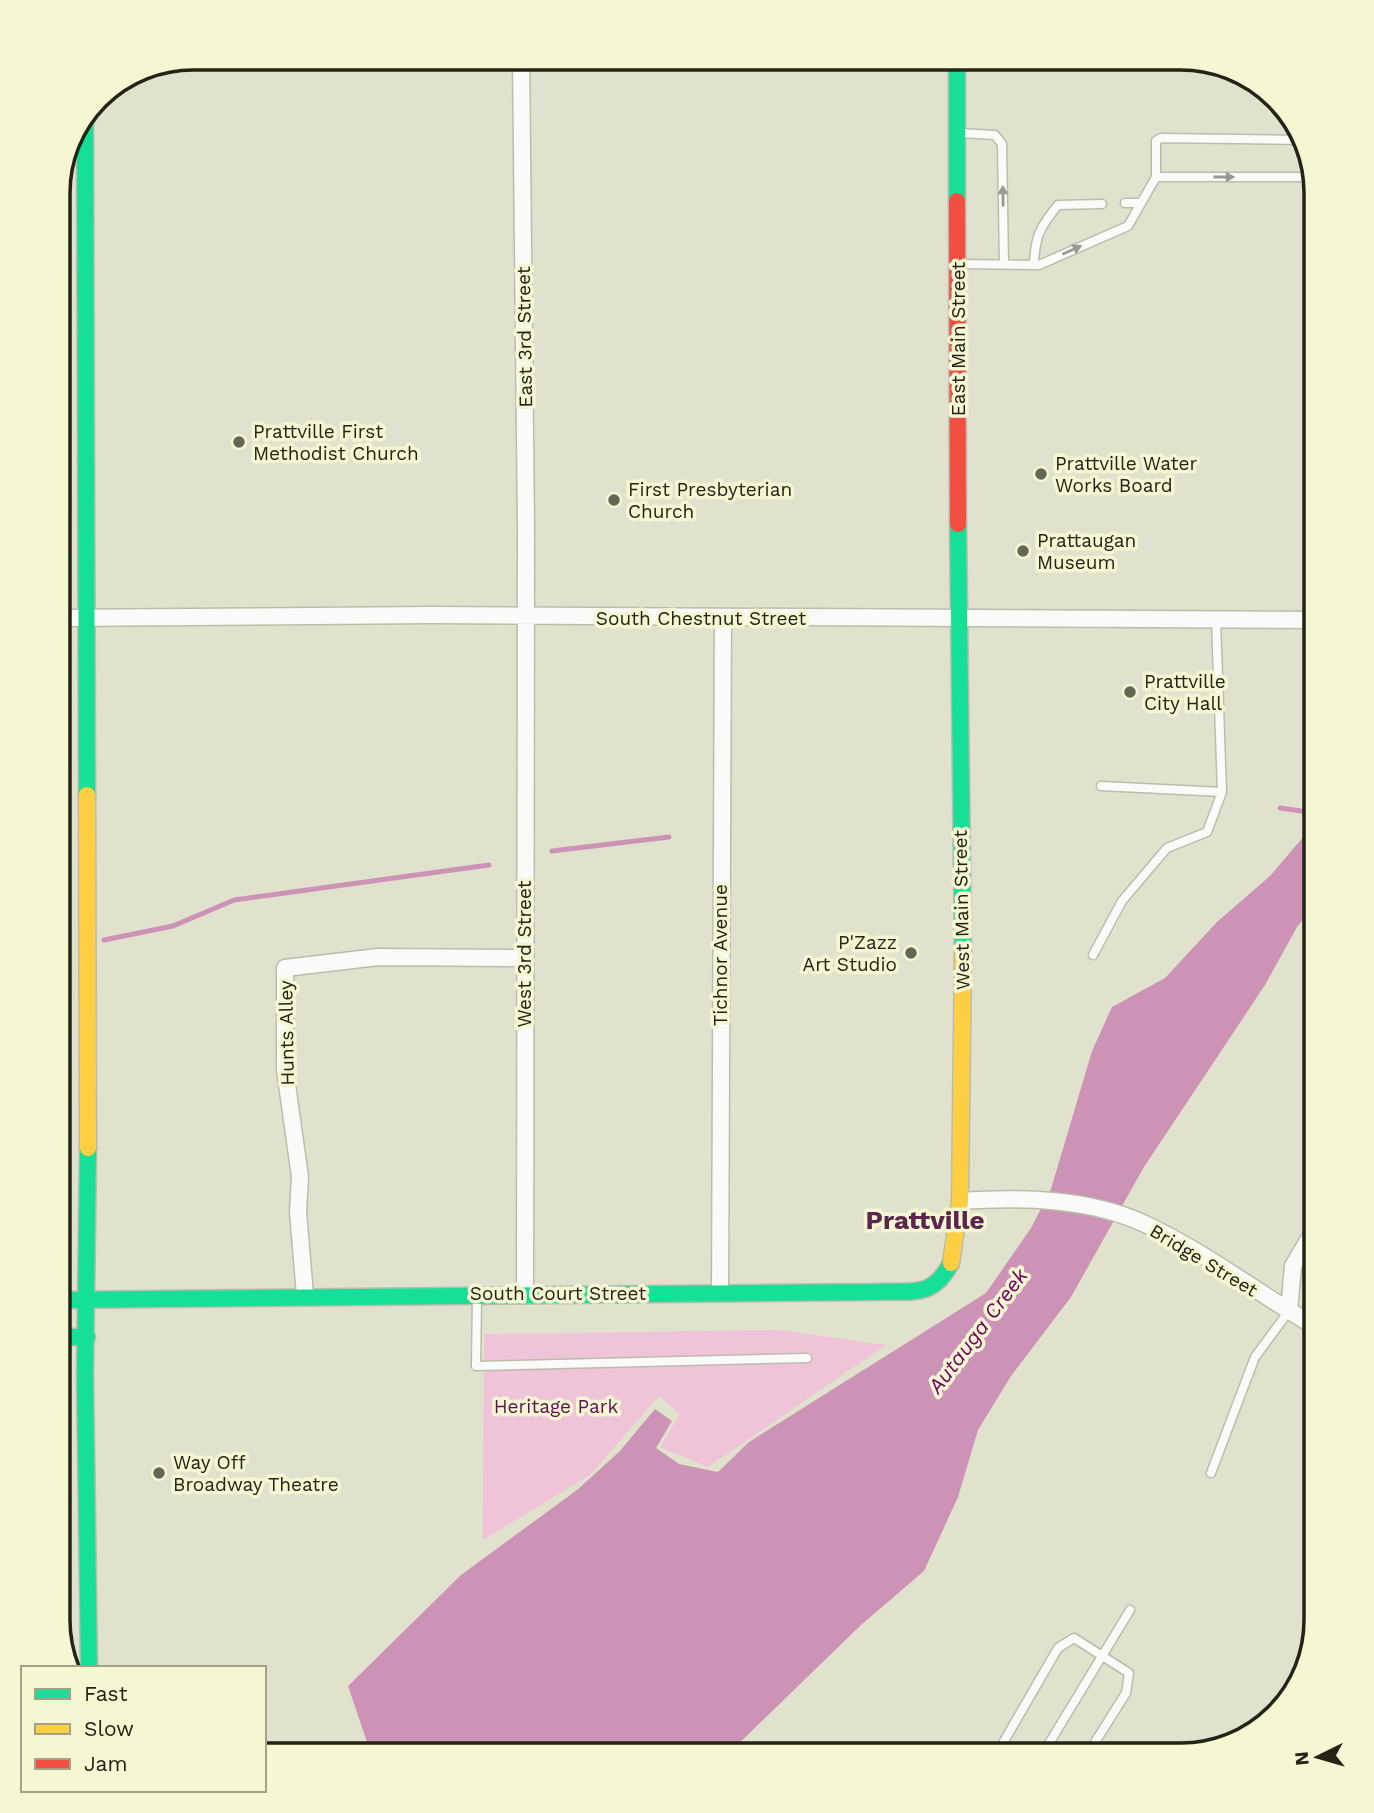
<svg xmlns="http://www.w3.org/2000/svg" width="1374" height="1813" viewBox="0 0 1374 1813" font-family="'Work Sans',sans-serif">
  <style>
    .green { fill: #efc3d8 }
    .water { fill: #cd93b6 }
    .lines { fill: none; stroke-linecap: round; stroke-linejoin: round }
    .stream { stroke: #cd93b6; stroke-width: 5 }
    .lane-casing { stroke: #bcbcac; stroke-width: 11 }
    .street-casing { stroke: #bcbcac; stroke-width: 19 }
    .fast-casing { stroke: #bcbcac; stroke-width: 19 }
    .slow-casing { stroke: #bcbcac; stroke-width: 19 }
    .jam-casing { stroke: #bcbcac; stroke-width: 19 }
    .lane { stroke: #fafbf8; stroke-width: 8 }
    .street { stroke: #fafbf8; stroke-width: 16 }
    .fast { stroke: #16e098; stroke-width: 16 }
    .slow { stroke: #ffcf43; stroke-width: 16 }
    .jam { stroke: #f24e42; stroke-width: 16 }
    .oneway { fill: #999a92 }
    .poi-dot { fill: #666656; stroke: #f5f7d3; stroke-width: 2.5 }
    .labels { text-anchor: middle; stroke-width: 7; stroke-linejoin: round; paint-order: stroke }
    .street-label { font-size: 19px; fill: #232316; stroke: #f5f7d3 }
    .poi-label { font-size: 19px; fill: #232316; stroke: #f5f7d3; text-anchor: start }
    .park-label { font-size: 19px; fill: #5d104b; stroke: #f5f7d3 }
    .water-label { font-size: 21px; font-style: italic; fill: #6e0158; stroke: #f5f7d3 }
    .district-label { font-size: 26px; font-weight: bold; fill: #5d244e; stroke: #f5f7d3 }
    .rim { fill: none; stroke: #232316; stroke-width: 3.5 }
  </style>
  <rect width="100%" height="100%" fill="#e1e2ce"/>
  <!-- green -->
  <path class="green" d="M779,1330L886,1345L708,1467L660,1447L680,1414L659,1396L590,1475L483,1540L484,1334Z"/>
  <!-- water -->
  <path class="water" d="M1316,822V904L1297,927L1265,985L1144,1167L1071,1297L1011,1376L978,1430L958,1497L924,1571L861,1625L727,1755H362L367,1742L348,1686L461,1575L577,1490L619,1452L655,1409L672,1421L656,1448L679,1464L718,1472L749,1442L986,1293L1031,1228L1051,1189L1092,1051L1112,1007L1165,978L1217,922L1270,876Z"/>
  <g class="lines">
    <!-- stream -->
    <path class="stream" d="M1280,808L1316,813
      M552,851L669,837
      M104,940L173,926L234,900L489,865
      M58,942L60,941"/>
    <!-- lane casing -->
    <g class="lane-casing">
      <path id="lane" d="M959,133L995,135L1002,144L1004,264
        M1156,177H1311
        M1125,203H1141
        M959,264L1039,265L1128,226L1156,177V141L1161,138L1300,140
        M1034,265C1035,236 1040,227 1058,205L1102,204
        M1101,786L1222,792
        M1093,955L1122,901L1167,848L1207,832L1222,792L1216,620
        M477,1296L476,1366L807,1358
        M1211,1473L1255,1357L1289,1311
        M996,1755L1058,1648L1074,1638L1129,1673L1126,1693L1087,1755
        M1042,1755L1130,1610"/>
    </g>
    <!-- street casing -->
    <g class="street-casing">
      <path id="street" d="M521,58L526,528L525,1293
        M58,618L432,615L1316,620
        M960,1201C1021,1197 1089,1198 1145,1224C1205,1252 1259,1294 1316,1327
        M720,1292L723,618
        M305,1295L298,1212L300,1177L285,1070V968L378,957L525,958
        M1289,1311L1293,1266L1316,1227"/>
    </g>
    <!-- fast casing -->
    <g class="fast-casing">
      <path id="fast" d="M957,58V201
        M85,115L87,795
        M958,524L963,953
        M88,1148L85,1375L89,1668
        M58,1300L873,1292C910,1290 932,1300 951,1263
        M58,1337H87"/>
    </g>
    <!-- slow casing -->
    <g class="slow-casing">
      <path id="slow" d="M87,795L88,1148
        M951,1263L960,1201L963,953"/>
    </g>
    <!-- jam casing -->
    <g class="jam-casing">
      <path id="jam" d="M957,201L958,524"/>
    </g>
    <!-- lane -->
    <use href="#lane" class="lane"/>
    <!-- street -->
    <use href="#street" class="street"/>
    <!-- fast -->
    <use href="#fast" class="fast"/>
    <!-- slow -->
    <use href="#slow" class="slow"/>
    <!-- jam -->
    <use href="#jam" class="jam"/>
  </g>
  <!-- one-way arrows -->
  <defs><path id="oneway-solid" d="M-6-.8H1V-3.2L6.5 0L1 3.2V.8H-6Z" transform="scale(1.75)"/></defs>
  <g class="oneway">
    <use href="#oneway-solid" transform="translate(1224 177)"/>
    <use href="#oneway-solid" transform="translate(1003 196) rotate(-91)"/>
    <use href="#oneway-solid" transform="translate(1072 250) rotate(-24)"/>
  </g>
  <!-- markers -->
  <g class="poi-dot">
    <circle cx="239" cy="442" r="7"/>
    <circle cx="1041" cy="474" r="7"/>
    <circle cx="614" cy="500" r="7"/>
    <circle cx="1023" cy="551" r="7"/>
    <circle cx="1130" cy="692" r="7"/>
    <circle cx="911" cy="953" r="7"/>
    <circle cx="159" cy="1473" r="7"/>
  </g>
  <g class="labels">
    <!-- street labels -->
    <g class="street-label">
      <text transform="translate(524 337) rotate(-91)" y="7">East 3rd Street</text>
      <text transform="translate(958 339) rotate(-90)" y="7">East Main Street</text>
      <text x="701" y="625">South Chestnut Street</text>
      <text transform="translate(961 910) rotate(-91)" y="7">West Main Street</text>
      <text transform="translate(524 954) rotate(-90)" y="7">West 3rd Street</text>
      <text transform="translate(720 955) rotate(-90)" y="7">Tichnor Avenue</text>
      <text transform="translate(286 1033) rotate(-91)" y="7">Hunts Alley</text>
      <text transform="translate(1204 1260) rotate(31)" y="7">Bridge Street</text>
      <text x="558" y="1300">South Court Street</text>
    </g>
    <!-- poi labels -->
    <g class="poi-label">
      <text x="253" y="438">Prattville First<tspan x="253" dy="22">Methodist Church</tspan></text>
      <text x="1055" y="470">Prattville Water<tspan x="1055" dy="22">Works Board</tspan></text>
      <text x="628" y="496">First Presbyterian<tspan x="628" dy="22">Church</tspan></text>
      <text x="1037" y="547">Prattaugan<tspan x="1037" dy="22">Museum</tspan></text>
      <text x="1144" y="688">Prattville<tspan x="1144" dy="22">City Hall</tspan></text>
      <text x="897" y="949" text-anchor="end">P'Zazz<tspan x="897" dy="22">Art Studio</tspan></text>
      <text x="173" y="1469">Way Off<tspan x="173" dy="22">Broadway Theatre</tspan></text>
    </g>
    <!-- park labels -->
    <g class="park-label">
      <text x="556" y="1413">Heritage Park</text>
    </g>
    <!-- water labels -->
    <g class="water-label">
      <text transform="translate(978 1331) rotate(-53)" y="7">Autauga Creek</text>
    </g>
    <!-- district labels -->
    <g class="district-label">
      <text x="925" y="1229">Prattville</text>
    </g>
  </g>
  <!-- crop -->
  <path d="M0 0H1374V1813H0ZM193 70H1181A123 123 0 0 1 1304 193V1620A123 123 0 0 1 1181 1743H193A123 123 0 0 1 70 1620V193A123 123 0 0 1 193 70Z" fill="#f5f7d3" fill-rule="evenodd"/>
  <path class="rim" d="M193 70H1181A123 123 0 0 1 1304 193V1620A123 123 0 0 1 1181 1743H193A123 123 0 0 1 70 1620V193A123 123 0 0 1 193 70Z"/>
  <!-- legend -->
  <rect x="21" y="1666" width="245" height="126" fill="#f5f7d3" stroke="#a1a287" stroke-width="2"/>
  <rect x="35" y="1689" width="35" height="10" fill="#16e098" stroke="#a1a287" stroke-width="2"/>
  <text x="84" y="1701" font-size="21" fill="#232316">Fast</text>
  <rect x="35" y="1724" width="35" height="10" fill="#ffcf43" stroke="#a1a287" stroke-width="2"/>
  <text x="84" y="1736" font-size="21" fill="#232316">Slow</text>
  <rect x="35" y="1759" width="35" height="10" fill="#f24e42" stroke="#a1a287" stroke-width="2"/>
  <text x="84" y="1771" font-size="21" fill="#232316">Jam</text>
  <!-- north arrow -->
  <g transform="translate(1318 1757) rotate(265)" stroke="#f5f7d3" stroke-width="5" paint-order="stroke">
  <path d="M0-5L12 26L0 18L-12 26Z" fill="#232316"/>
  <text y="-10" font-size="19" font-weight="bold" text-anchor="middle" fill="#232316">N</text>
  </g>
</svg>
